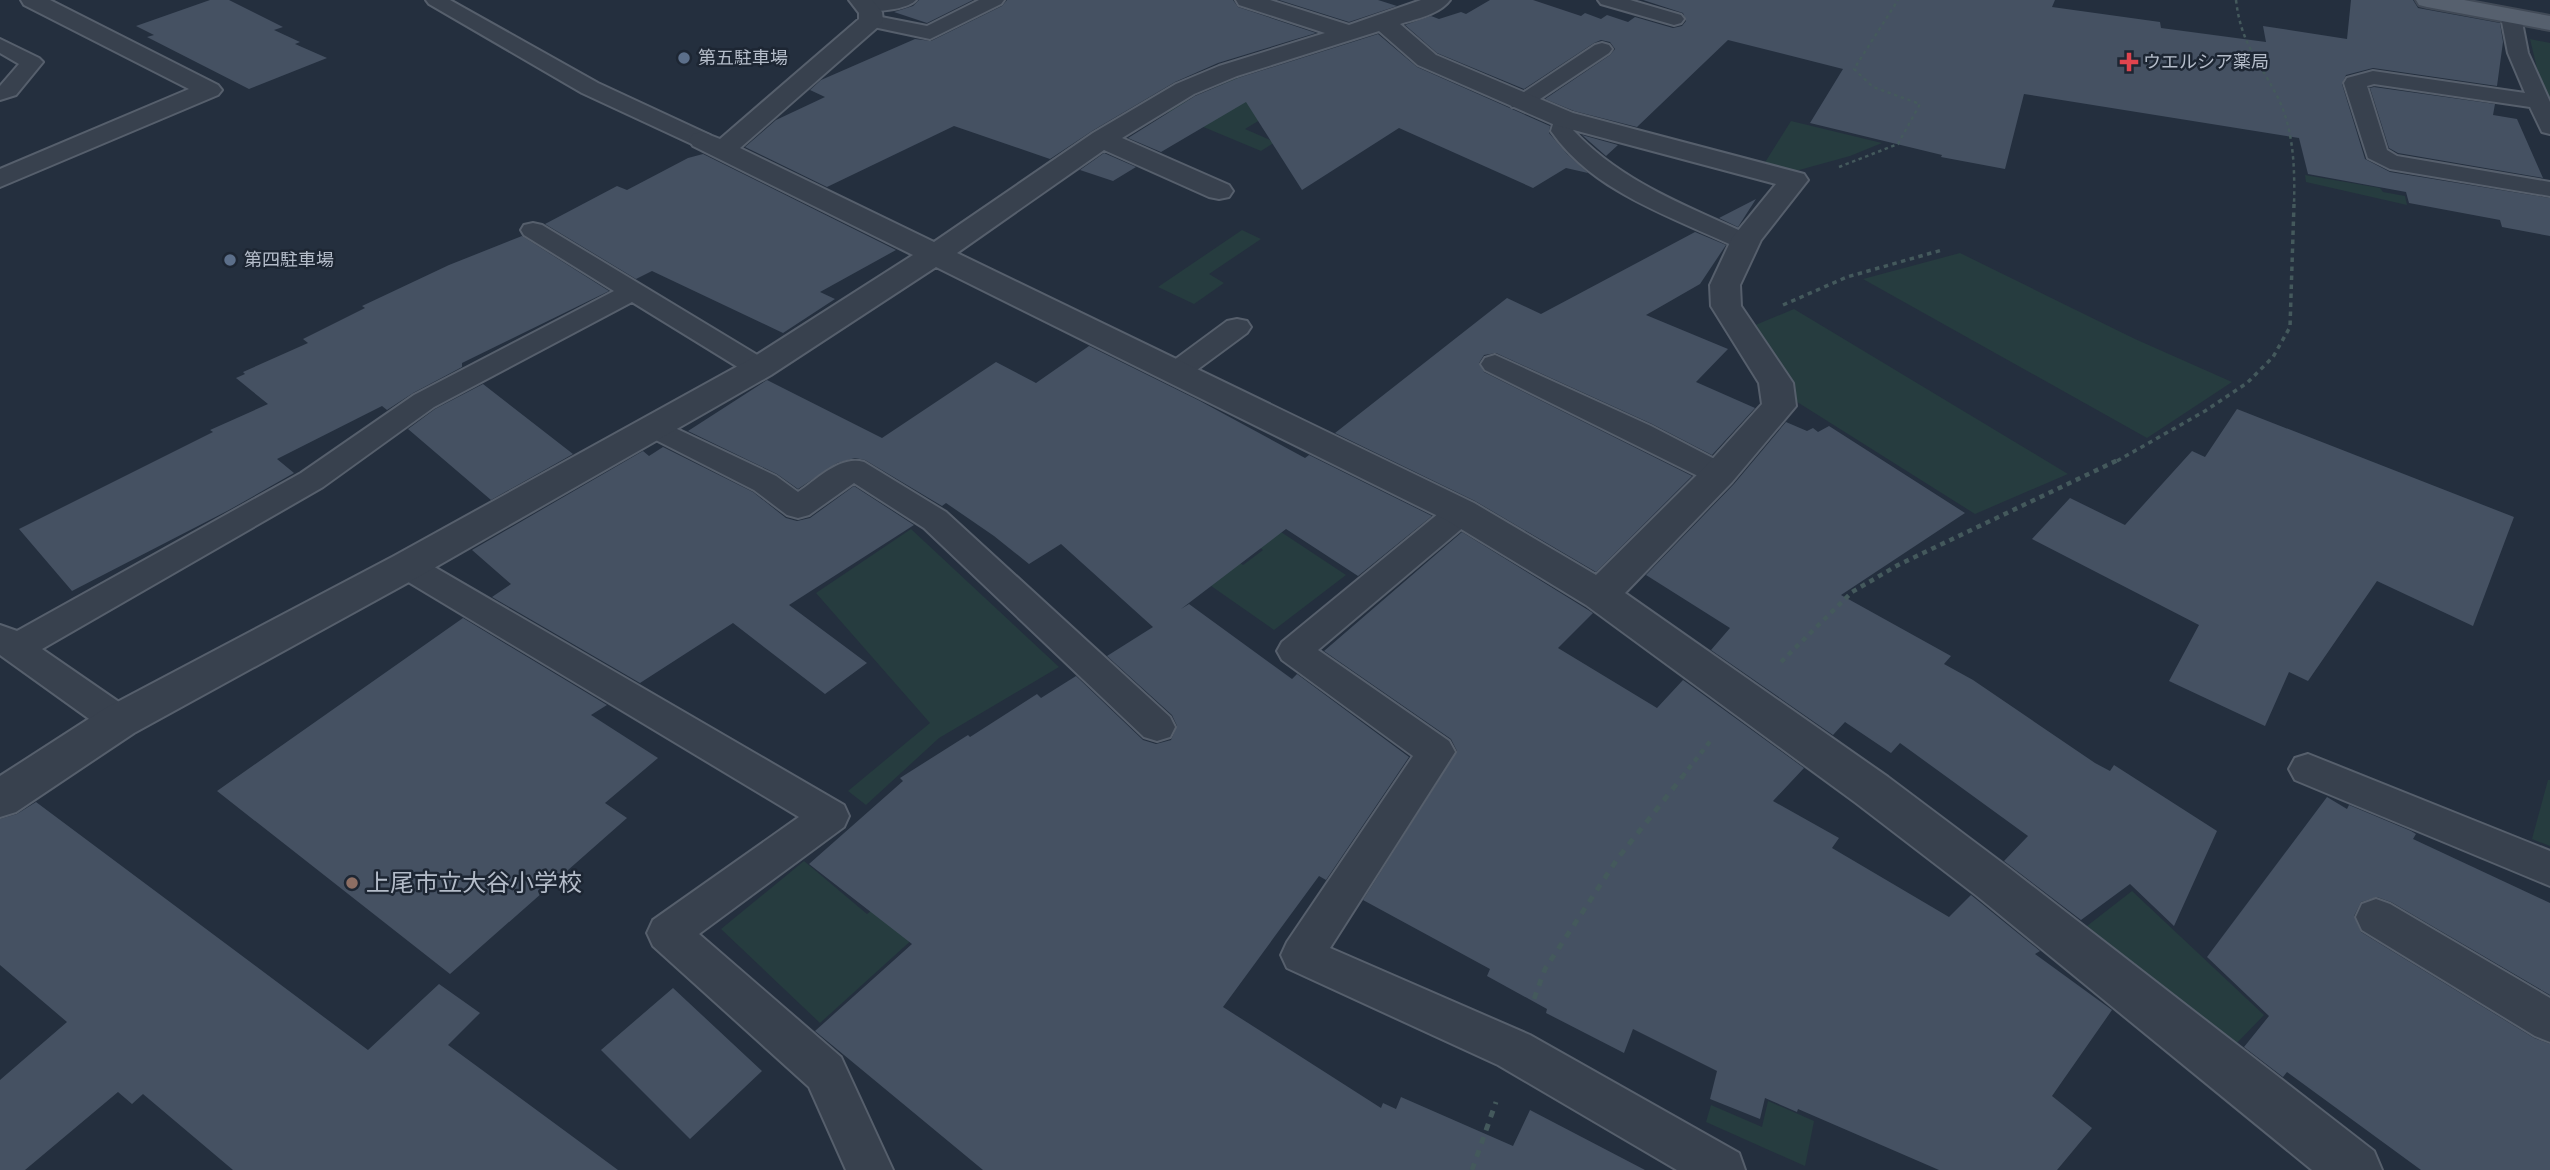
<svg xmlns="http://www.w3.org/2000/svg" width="2550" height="1170" viewBox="0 0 2550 1170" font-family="'Nunito Sans','Noto Sans JP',sans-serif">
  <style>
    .green { fill: #263c3f }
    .building { fill: #455162 }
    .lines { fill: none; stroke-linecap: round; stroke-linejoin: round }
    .lane-casing { stroke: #565f6c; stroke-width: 4 }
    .street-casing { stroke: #565f6c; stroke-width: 4 }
    .primary-casing { stroke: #414a57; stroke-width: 4 }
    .path-far3 { stroke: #44595c; stroke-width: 2.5; stroke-dasharray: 3.5 3.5; stroke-linecap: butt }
    .path-far2 { stroke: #44595c; stroke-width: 3.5; stroke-dasharray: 4.5 4.5; stroke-linecap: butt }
    .path-far1 { stroke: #44595c; stroke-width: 4.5; stroke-dasharray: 5 5; stroke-linecap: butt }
    .path { stroke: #44595c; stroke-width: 5; stroke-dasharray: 7 7; stroke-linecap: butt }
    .lane { fill: #38414e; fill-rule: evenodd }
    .street { fill: #38414e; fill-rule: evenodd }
    .primary { fill: #56606e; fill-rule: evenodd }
    .service-dot { fill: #5c6f8a; stroke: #1d2633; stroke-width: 2.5 }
    .health-dot { fill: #e0444e; stroke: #1d2633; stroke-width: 2.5 }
    .education-dot { fill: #8d6e63; stroke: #1d2633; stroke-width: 2.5 }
    .labels { text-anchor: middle; stroke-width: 5; stroke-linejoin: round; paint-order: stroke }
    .far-poi-label { font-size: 18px; fill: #b4bcc9; stroke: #1d2633; text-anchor: start }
    .near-poi-label { font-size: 24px; fill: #b4bcc9; stroke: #1d2633; text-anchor: start }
  </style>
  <rect width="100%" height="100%" fill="#242f3e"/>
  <!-- green -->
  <path class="green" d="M2530,39L2550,43V101L2541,85Z
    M1238,77L1295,99L1245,129L1275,142L1261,151L1165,111Z
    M1791,121L1882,143L1850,156L1792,172L1764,164Z
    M2305,175L2380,188L2383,192L2405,196L2407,205L2306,182Z
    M1242,230L1261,239L1209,274L1224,283L1194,304L1158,287Z
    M1960,253L2135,339L2232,382L2147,438L1863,279Z
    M1794,309L2068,474L1975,514L1794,400L1753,326Z
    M1266,522L1346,575L1274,630L1194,574L1225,553L1243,565L1263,550L1245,536Z
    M911,529L1059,667L939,738L866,805L848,791L930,723L816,593Z
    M2548,780H2550V846L2532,839Z
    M804,861L867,914L878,905L915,937L820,1023L721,929Z
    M2132,891L2264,1015L2234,1046L2087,926Z
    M1768,1101L1814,1121L1805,1166L1706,1122L1711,1105L1762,1127Z"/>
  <!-- building -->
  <path class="building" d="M210,0H229L283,27L274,30L300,42L295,44L327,58L249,89L147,37L154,35L136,26Z
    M919,0H973L927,23L894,12L913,6Z
    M1007,0H1233L1238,7L1316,33L1218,63L1175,82L1092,131L1050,159L954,126L827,187L745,147L776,120L825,97L810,90L821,80L915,39L931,41L1002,6Z
    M1279,0H1378L1397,6L1349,22Z
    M1490,0H1533L1581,16L1585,13L1601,19L1607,15L1628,22L1635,17L1673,28L1682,26L1686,21L1683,13L1643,0H2055L2052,7L2160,22L2161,28L2266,42L2263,26L2347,39L2351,0H2413L2418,8L2500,23L2503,42L2497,86L2373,68L2346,75L2342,84L2365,159L2390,172L2550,198V236L2502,227L2500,220L2409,203L2406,192L2308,174L2299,138L2024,94L2005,169L1941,157L1942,155L1810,123L1843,69L1728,40L1637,127L1574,111L1545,99L1610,55L1615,49L1610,42L1601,40L1594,43L1524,89L1437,53L1405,25L1431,16L1439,19L1461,12L1466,14Z
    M1378,34L1417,67L1550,126L1549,133L1567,154L1588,173L1566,168L1533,188L1399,128L1302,190L1246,102L1161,152L1128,138L1195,96L1238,78Z
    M2374,87L2495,104L2493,115L2517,119L2543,178L2398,153L2389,148L2370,88Z
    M1582,135L1618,145L1606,156Z
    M1104,153L1136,167L1113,181L1080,170Z
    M703,154L886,245L896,250L820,292L835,299L783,333L652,271L636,279L545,224L617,186L627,190L688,158Z
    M1756,199L1738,227L1719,218Z
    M1695,232L1726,245L1700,284L1646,315L1728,349L1696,382L1755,408L1712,455L1652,424L1496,353L1484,355L1479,363L1484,372L1692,476L1596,572L1475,501L1335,433L1507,298L1541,314Z
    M522,236L609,291L462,363V367L413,393L387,410L382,406L277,459L294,473L229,510L72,591L19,529L213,432L210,430L268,404L236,378L245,374L243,372L308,343L303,339L365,308L362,306L449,265Z
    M1089,346L1200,401L1305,458L1309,455L1432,516L1358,576L1286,529L1181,609L1189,604L1292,679L1297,674L1409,757L1326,880L1319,876L1223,1007L1381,1108L1383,1103L1396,1109L1401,1097L1513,1146L1530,1110L1645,1170H983L815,1031L912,944L809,864L903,781L900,778L968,735L970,737L1037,694L1041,698L1076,676L1143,740L1156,744L1171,740L1177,726L1172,715L1107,656L1153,627L1061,544L1029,564L994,536L946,503L942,506L865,460L855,458L837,463L798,489L777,474L688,431L767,380L882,438L996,362L1036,383Z
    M483,384L573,454L491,500L408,429L435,409Z
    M2237,409L2514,517L2473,626L2377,581L2308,681L2289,672L2265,726L2169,681L2199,625L2032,539L2070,498L2125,525L2192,451L2205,457Z
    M1786,422L1807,431L1813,428L1818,432L1829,426L1965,513L1841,595L1951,656L1944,664L1973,680L2095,763L2110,771L2114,765L2217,831L2174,926L2130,884L2081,920L2004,861L2028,836L1900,743L1891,753L1845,722L1833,735L1711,650L1730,628L1646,575L1734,484Z
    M663,447L753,492L786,518L797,521L810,518L854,486L914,525L789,605L867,663L825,694L733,623L640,683L492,597L511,584L472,550L643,451L649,456Z
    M1462,532L1593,613L1558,648L1657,708L1683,680L1804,768L1773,801L1839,838L1832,848L1949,917L1971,895L2040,951L2035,954L2112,1010L2052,1096L2092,1128L2057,1170H1939L1798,1109L1797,1112L1765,1098L1760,1119L1710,1099L1717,1071L1633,1029L1624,1053L1546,1013L1547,1009L1487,976L1490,969L1363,900L1457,751L1451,739L1324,651Z
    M463,618L607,705L591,715L658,758L605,803L627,818L450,974L217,791Z
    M2327,797L2347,809L2349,805L2411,831L2416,834L2413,839L2550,903V995L2391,902L2377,897L2361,902L2354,916L2361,932L2534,1038L2550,1044V1170H2421L2287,1072L2283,1077L2244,1047L2269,1016L2207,957Z
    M36,802L368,1050L439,984L480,1013L448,1045L618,1170H233L143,1094L132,1104L118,1092L25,1170H0V1080L67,1022L0,965V819L17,814Z
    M673,988L762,1071L690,1139L601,1050Z"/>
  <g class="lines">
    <!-- lane casing -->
    <g class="lane-casing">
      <path id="lane" d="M426,0H450L598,83L710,135L713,140L710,145H694L582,93L429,4Z
        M866,0H916C907,10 872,13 859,10L856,6L859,2Z
        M979,0H1004L1001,4L930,39L864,25L861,21L864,17L871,15L927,26Z
        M1598,0H1630L1681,15L1684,19L1681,23L1674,25L1601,4Z
        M2511,11L2518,13L2521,17L2528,53L2550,102V134L2542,132L2530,107L2374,84L2367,86L2387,150L2397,156L2550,182V196L2390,169L2368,158L2344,83L2347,78L2373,71L2525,93L2508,53L2501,17L2504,13Z
        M0,39L39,58L43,62L16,95L0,100V86L19,64L0,53Z
        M1602,43L1609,45L1612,49L1609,53L1528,107H1512L1509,102L1595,45Z
        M1564,112L1572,114L1575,119L1573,130C1622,183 1690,207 1754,237L1758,242L1754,247L1745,250L1736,247C1672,217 1593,192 1551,131L1556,114Z
        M533,223L542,225L769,362L773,368L769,374L759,377L749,374L632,302L434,407L323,487L42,649L132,711L137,721L132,731L119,735L106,731L0,655V625L17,631L301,473L414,395L614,291L524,235L521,230L524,225Z
        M1237,319L1247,321L1251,327L1247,333L1186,378L1176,381L1166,378L1162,372L1166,366L1227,321Z
        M1495,355L1651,426L1730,467L1734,474L1730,481L1719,484L1708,481L1485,370L1481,364L1485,358Z
        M656,419L776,476L798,492C818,479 840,455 864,462L946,512L1170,717L1175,727L1170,737L1157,741L1144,737L924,528L854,483L809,515L798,518L787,515L754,490L646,435L641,428L646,421Z
        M1461,501L1472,504L1477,512L1472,520L1318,650L1449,741L1455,752L1330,948L1530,1035L1739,1153L1745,1170H1677L1498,1065L1287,968L1281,955L1287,942L1413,756L1282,660L1277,651L1282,642L1450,504Z
        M407,554L419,558L844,805L849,816L844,827L699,934L841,1057L893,1170H846L809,1087L653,946L647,933L653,920L799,817L395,574L391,566L395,558Z
        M2308,754L2550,851V886L2295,780L2289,769L2295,758Z
        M2376,899L2390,904L2550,998V1042L2535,1036L2362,930L2356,917L2362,904Z"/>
    </g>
    <!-- street casing -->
    <g class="street-casing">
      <path id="street" d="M21,0H50L218,85L222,90L218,95L0,187V169L189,89L24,5Z
        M849,0H872L882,12L883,21L879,26L740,148L934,242L1093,133L1176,84L1219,66L1325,33L1239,5L1236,0H1270L1349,25L1421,0H1450C1440,14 1416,19 1400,24L1436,55L1573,113L1804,174L1808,180L1761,240L1740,285L1741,306L1793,383L1796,406L1732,482L1625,593L1888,777L2009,868L2374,1151L2382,1170H2312L1977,896L1856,803L1586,605L1448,521L936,267L771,375L420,576L134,733L16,812L0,817V776L104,709L394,556L747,361L913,255L693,146L689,140L693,134L702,132L720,139L859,19V13ZM1379,31L1418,65L1555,125L1776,184L1732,238L1710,285L1711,306L1759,383L1762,404L1706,466L1596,575L1474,503L957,253L1104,150L1209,197L1219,199L1229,197L1233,191L1229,185L1122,138L1194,94L1237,76Z"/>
    </g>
    <!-- primary casing -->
    <g class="primary-casing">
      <path id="primary" d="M2416,0H2464L2550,16V30L2427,7L2419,5Z"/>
    </g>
    <!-- path-far3 -->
    <path class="path-far3" d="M2236,0C2241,43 2257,58 2276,94C2294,127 2295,169 2294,206
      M1839,167L1898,144L1920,104L1873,87L1854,69L1898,0"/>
    <!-- path-far2 -->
    <path class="path-far2" d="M1783,305L1847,277L1942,250
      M2117,461L2205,411L2247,383L2273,357L2290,327L2294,204"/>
    <!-- path-far1 -->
    <path class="path-far1" d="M1781,662L1852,592L1898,565L2120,459
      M1682,777L1712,739"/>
    <!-- path -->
    <path class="path" d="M1534,999L1545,969L1618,858L1683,776
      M1472,1170L1496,1102"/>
    <!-- lane -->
    <use href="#lane" class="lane"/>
    <!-- street -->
    <use href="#street" class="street"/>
    <!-- primary -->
    <use href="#primary" class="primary"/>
  </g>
  <!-- markers -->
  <g class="service-dot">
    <circle cx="684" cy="58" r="7"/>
    <circle cx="230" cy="260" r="7"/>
  </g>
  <path class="health-dot" d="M2125.5 51.5h7v7h7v7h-7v7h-7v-7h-7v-7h7z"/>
  <circle class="education-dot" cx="352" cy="883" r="7"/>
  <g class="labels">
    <!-- far-poi labels -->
    <g class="far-poi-label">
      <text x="698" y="64">第五駐車場</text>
      <text x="2143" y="68">ウエルシア薬局</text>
      <text x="244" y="266">第四駐車場</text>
    </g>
    <!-- near-poi labels -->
    <g class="near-poi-label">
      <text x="366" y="891">上尾市立大谷小学校</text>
    </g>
  </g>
</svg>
